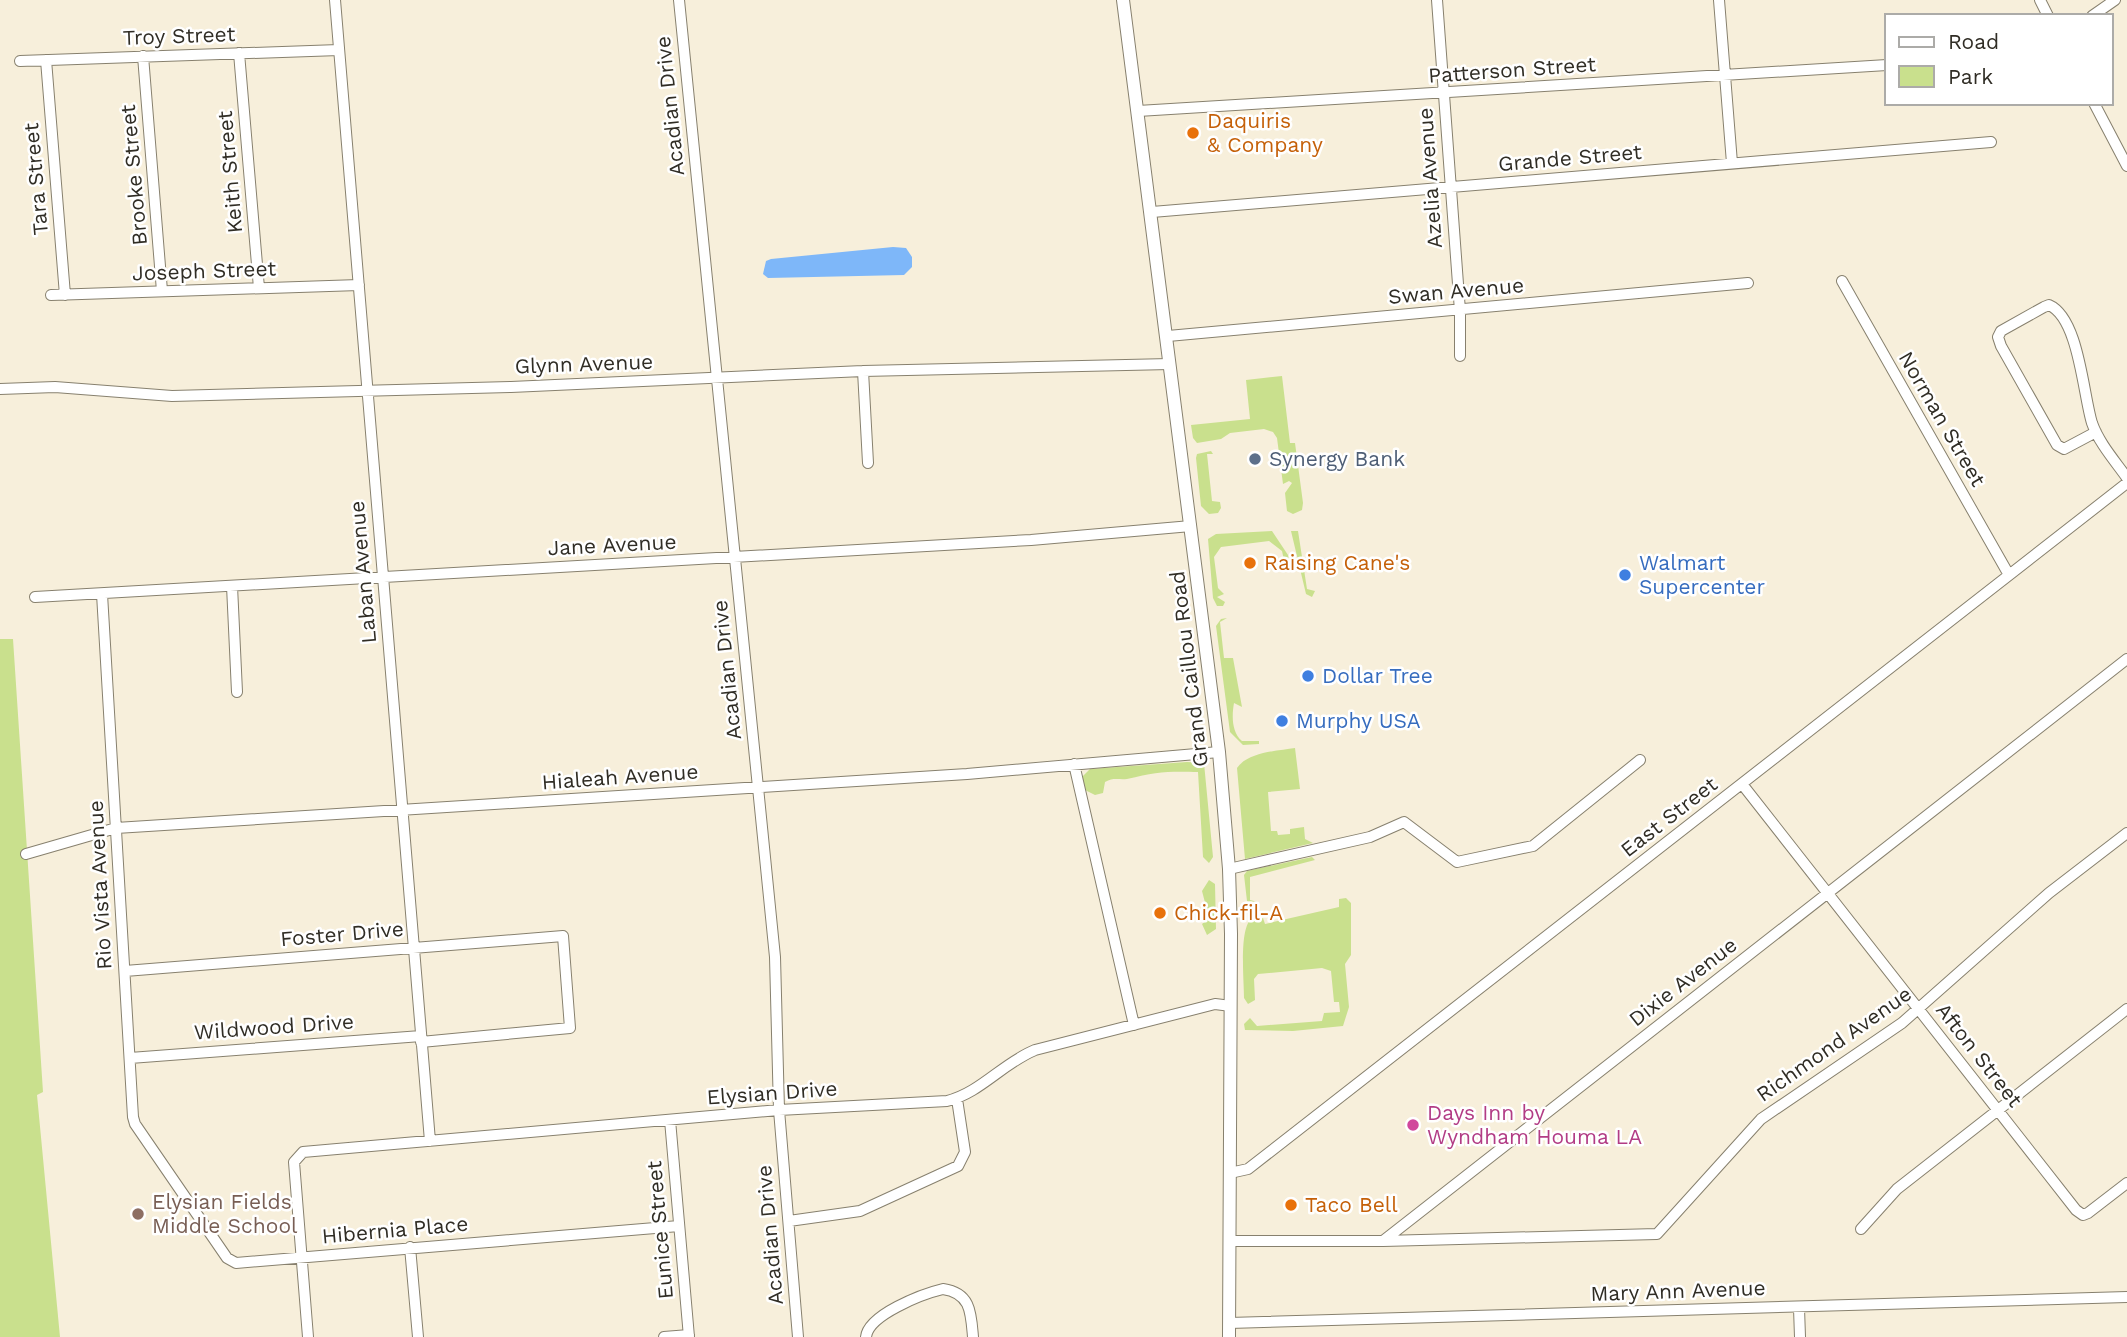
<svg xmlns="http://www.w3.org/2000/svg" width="2127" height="1337" viewBox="0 0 2127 1337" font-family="'Work Sans',sans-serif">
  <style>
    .green { fill: #c9e08d }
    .water { fill: #7eb7f9 }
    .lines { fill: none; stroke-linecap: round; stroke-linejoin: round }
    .minor-casing { stroke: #87806e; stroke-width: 12 }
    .major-casing { stroke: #87806e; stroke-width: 14 }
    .minor { stroke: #fff; stroke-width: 10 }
    .major { stroke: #fff; stroke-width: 12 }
    .food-dot { fill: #e8710a; stroke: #fff; stroke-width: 2.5 }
    .service-dot { fill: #5c6f8a; stroke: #fff; stroke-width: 2.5 }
    .shop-dot { fill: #3f7fe0; stroke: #fff; stroke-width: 2.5 }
    .hotel-dot { fill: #d1479c; stroke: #fff; stroke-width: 2.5 }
    .education-dot { fill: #8d6e63; stroke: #fff; stroke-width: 2.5 }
    .labels { text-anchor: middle; stroke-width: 5; stroke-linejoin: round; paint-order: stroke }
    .street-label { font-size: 21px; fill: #302d25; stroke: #fff }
    .food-label { font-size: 21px; fill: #c56008; stroke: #fff; text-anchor: start }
    .service-label { font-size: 21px; fill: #4e5e75; stroke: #fff; text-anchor: start }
    .shop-label { font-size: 21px; fill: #366cbe; stroke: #fff; text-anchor: start }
    .hotel-label { font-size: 21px; fill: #b23c85; stroke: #fff; text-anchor: start }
    .education-label { font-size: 21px; fill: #785e54; stroke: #fff; text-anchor: start }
  </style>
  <rect width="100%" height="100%" fill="#f7efdb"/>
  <!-- green -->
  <path class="green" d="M1282,376L1290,443H1295L1303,503L1302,510L1293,514L1287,511L1285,493L1292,483L1289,481L1283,484L1277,438L1273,432L1264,429L1230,433L1221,439L1197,443L1193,438L1191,425L1250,419L1246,380Z
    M1211,451L1213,454H1207L1212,501L1220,502L1221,508L1218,513L1209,514L1201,506L1196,458L1197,454Z
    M1272,531L1288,555L1290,569H1286L1282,551L1269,541L1221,547L1214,557L1218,588L1224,594L1217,597L1225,602L1223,606H1217L1213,598L1208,539L1216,534Z
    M1291,531H1298L1307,589L1315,591L1312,597L1306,594Z
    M1227,618L1220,622L1224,658H1233L1242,707L1234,703C1232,714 1231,732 1242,741H1259V744L1243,745L1230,732L1216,626L1221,619Z
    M0,639H13L43,1092L37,1095L60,1337H0Z
    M1295,748L1300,789L1268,792L1271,831H1277L1278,835L1290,834V829L1304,827L1305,839L1313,843L1245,859L1237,768C1248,752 1277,751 1295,748Z
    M1187,762L1204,763L1213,857L1209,863L1203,857L1198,772C1167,771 1156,772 1127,779C1118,780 1114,777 1105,782L1103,793L1095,795L1085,790L1082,777L1090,769Z
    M1312,857L1315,860L1250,877V900L1258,902L1247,901L1244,875L1247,871Z
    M1209,880L1215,884L1216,929L1207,935L1202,924L1209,918L1202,891Z
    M1346,898L1351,903V955L1345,964L1349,1007L1343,1026L1293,1031L1245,1030L1244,1024L1250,1018L1257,1026L1322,1021L1324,1013L1340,1012L1339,1002H1334L1331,971L1322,968L1258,974L1254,979L1255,1000L1248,1004L1244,998C1244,980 1239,930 1251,919L1263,918L1265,924L1339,907V899Z"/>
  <!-- water -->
  <path class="water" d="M893,247L906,248L912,257V267L904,275L768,278L763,274L766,261L771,259Z"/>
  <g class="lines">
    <!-- minor casing -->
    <g class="minor-casing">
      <path id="minor" d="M335,0L430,1141
        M679,0L775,957L779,1110L798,1337
        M1437,0L1460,311V356
        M1719,0L1732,163
        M2040,0L2048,16
        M2092,16L2115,0
        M239,53L259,288
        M143,56L162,291
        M46,60L65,295
        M20,61L339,50
        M2094,103L2127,166
        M1138,111L1887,65
        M1152,212L1991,142
        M1842,281L2009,575
        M51,295L359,285
        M1168,336L1748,283
        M863,371L868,463
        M0,389L55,387L172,396L511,387L863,371L1170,364
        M2096,432L2064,449L2057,445L2001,346L1998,337L2001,331L2044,307L2049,305C2079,318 2083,394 2092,423C2099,443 2115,461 2127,478
        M232,586L237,692
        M102,594L133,1117L135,1124L227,1258L236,1263L679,1226
        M35,597L1031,540L1191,526
        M1074,764L1134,1025
        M1742,784L2076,1210L2083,1215L2088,1213L2127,1183
        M26,854L116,828L967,774L1219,752
        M1229,869L1370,837L1404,822L1457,862L1533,846L1640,760
        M125,971L563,936L570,1028L421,1042
        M130,1058L421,1036
        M670,1120L689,1337
        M1230,1173L1248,1169L2127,483
        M789,1221L860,1211L958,1166L965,1152L957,1099
        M1861,1229L1897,1189L2127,1009
        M1229,1241H1383L2127,659
        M1383,1241L1657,1234L1761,1119L1902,1023L2049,893L2127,833
        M410,1247L418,1337
        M1799,1308L1800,1337
        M1229,1323L2127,1297
        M308,1337L294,1162L303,1152L779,1110L947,1101C980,1093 1003,1063 1035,1050L1215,1004L1231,1006
        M664,1337L689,1335
        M866,1337C868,1315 922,1294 943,1289C971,1293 971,1313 973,1337"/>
    </g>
    <!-- major casing -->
    <g class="major-casing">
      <path id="major" d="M1123,0L1219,752L1229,869L1231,934L1229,1337"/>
    </g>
    <!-- minor -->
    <use href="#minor" class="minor"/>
    <!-- major -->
    <use href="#major" class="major"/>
  </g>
  <!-- markers -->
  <g class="food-dot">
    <circle cx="1193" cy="133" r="7"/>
    <circle cx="1250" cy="563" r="7"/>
    <circle cx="1160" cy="913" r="7"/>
    <circle cx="1291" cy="1205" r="7"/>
  </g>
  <circle class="service-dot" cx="1255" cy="459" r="7"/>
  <g class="shop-dot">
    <circle cx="1625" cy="575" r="7"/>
    <circle cx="1308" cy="676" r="7"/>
    <circle cx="1282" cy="721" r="7"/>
  </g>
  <circle class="hotel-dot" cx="1413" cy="1125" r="7"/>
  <circle class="education-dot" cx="138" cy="1214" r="7"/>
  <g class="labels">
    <!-- street labels -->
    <g class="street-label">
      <text transform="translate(179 36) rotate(-2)" y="7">Troy Street</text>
      <text transform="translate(1512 70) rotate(-4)" y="7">Patterson Street</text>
      <text transform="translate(670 106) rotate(-96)" y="7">Acadian Drive</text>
      <text transform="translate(1570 158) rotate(-5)" y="7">Grande Street</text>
      <text transform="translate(230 172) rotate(-95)" y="7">Keith Street</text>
      <text transform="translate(134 175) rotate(-95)" y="7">Brooke Street</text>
      <text transform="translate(1430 178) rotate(-94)" y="7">Azelia Avenue</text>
      <text transform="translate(36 179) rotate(-95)" y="7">Tara Street</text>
      <text transform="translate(204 271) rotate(-2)" y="7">Joseph Street</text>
      <text transform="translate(1456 291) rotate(-5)" y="7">Swan Avenue</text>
      <text transform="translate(584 364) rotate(-2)" y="7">Glynn Avenue</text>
      <text transform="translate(1942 419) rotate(60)" y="7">Norman Street</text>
      <text transform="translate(612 545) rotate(-3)" y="7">Jane Avenue</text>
      <text transform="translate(363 572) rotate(-95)" y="7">Laban Avenue</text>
      <text transform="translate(1189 669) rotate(-97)" y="7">Grand Caillou Road</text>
      <text transform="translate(727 670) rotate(-96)" y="7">Acadian Drive</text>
      <text transform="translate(620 777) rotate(-4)" y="7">Hialeah Avenue</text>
      <text transform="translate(1669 817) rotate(-38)" y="7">East Street</text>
      <text transform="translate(100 885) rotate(-93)" y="7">Rio Vista Avenue</text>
      <text transform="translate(342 934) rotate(-5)" y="7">Foster Drive</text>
      <text transform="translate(1683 982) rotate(-38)" y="7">Dixie Avenue</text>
      <text transform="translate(274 1027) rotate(-4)" y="7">Wildwood Drive</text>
      <text transform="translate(1834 1044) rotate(-35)" y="7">Richmond Avenue</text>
      <text transform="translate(1979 1055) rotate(52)" y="7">Afton Street</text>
      <text transform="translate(772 1093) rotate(-4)" y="7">Elysian Drive</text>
      <text transform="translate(395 1230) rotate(-5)" y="7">Hibernia Place</text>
      <text transform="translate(660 1230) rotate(-95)" y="7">Eunice Street</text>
      <text transform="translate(770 1235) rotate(-95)" y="7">Acadian Drive</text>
      <text transform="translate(1678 1291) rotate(-2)" y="7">Mary Ann Avenue</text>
    </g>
    <!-- food labels -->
    <g class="food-label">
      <text x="1207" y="128">Daquiris<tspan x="1207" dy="24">&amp; Company</tspan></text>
      <text x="1264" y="570">Raising Cane's</text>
      <text x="1174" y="920">Chick-fil-A</text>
      <text x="1305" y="1212">Taco Bell</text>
    </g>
    <!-- service labels -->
    <g class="service-label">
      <text x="1269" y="466">Synergy Bank</text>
    </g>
    <!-- shop labels -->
    <g class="shop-label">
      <text x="1639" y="570">Walmart<tspan x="1639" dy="24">Supercenter</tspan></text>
      <text x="1322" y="683">Dollar Tree</text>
      <text x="1296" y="728">Murphy USA</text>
    </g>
    <!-- hotel labels -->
    <g class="hotel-label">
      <text x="1427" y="1120">Days Inn by<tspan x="1427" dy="24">Wyndham Houma LA</tspan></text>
    </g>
    <!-- education labels -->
    <g class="education-label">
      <text x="152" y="1209">Elysian Fields<tspan x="152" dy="24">Middle School</tspan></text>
    </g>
  </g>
  <!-- legend -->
  <rect x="1885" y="14" width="228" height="91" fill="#ffffff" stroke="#acaba8" stroke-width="2"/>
  <rect x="1899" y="37" width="35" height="10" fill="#ffffff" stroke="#acaba8" stroke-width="2"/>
  <text x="1948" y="49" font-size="21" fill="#302d25">Road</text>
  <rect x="1899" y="66" width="35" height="21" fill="#c9e08d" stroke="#acaba8" stroke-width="2"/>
  <text x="1948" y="84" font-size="21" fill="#302d25">Park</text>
</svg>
